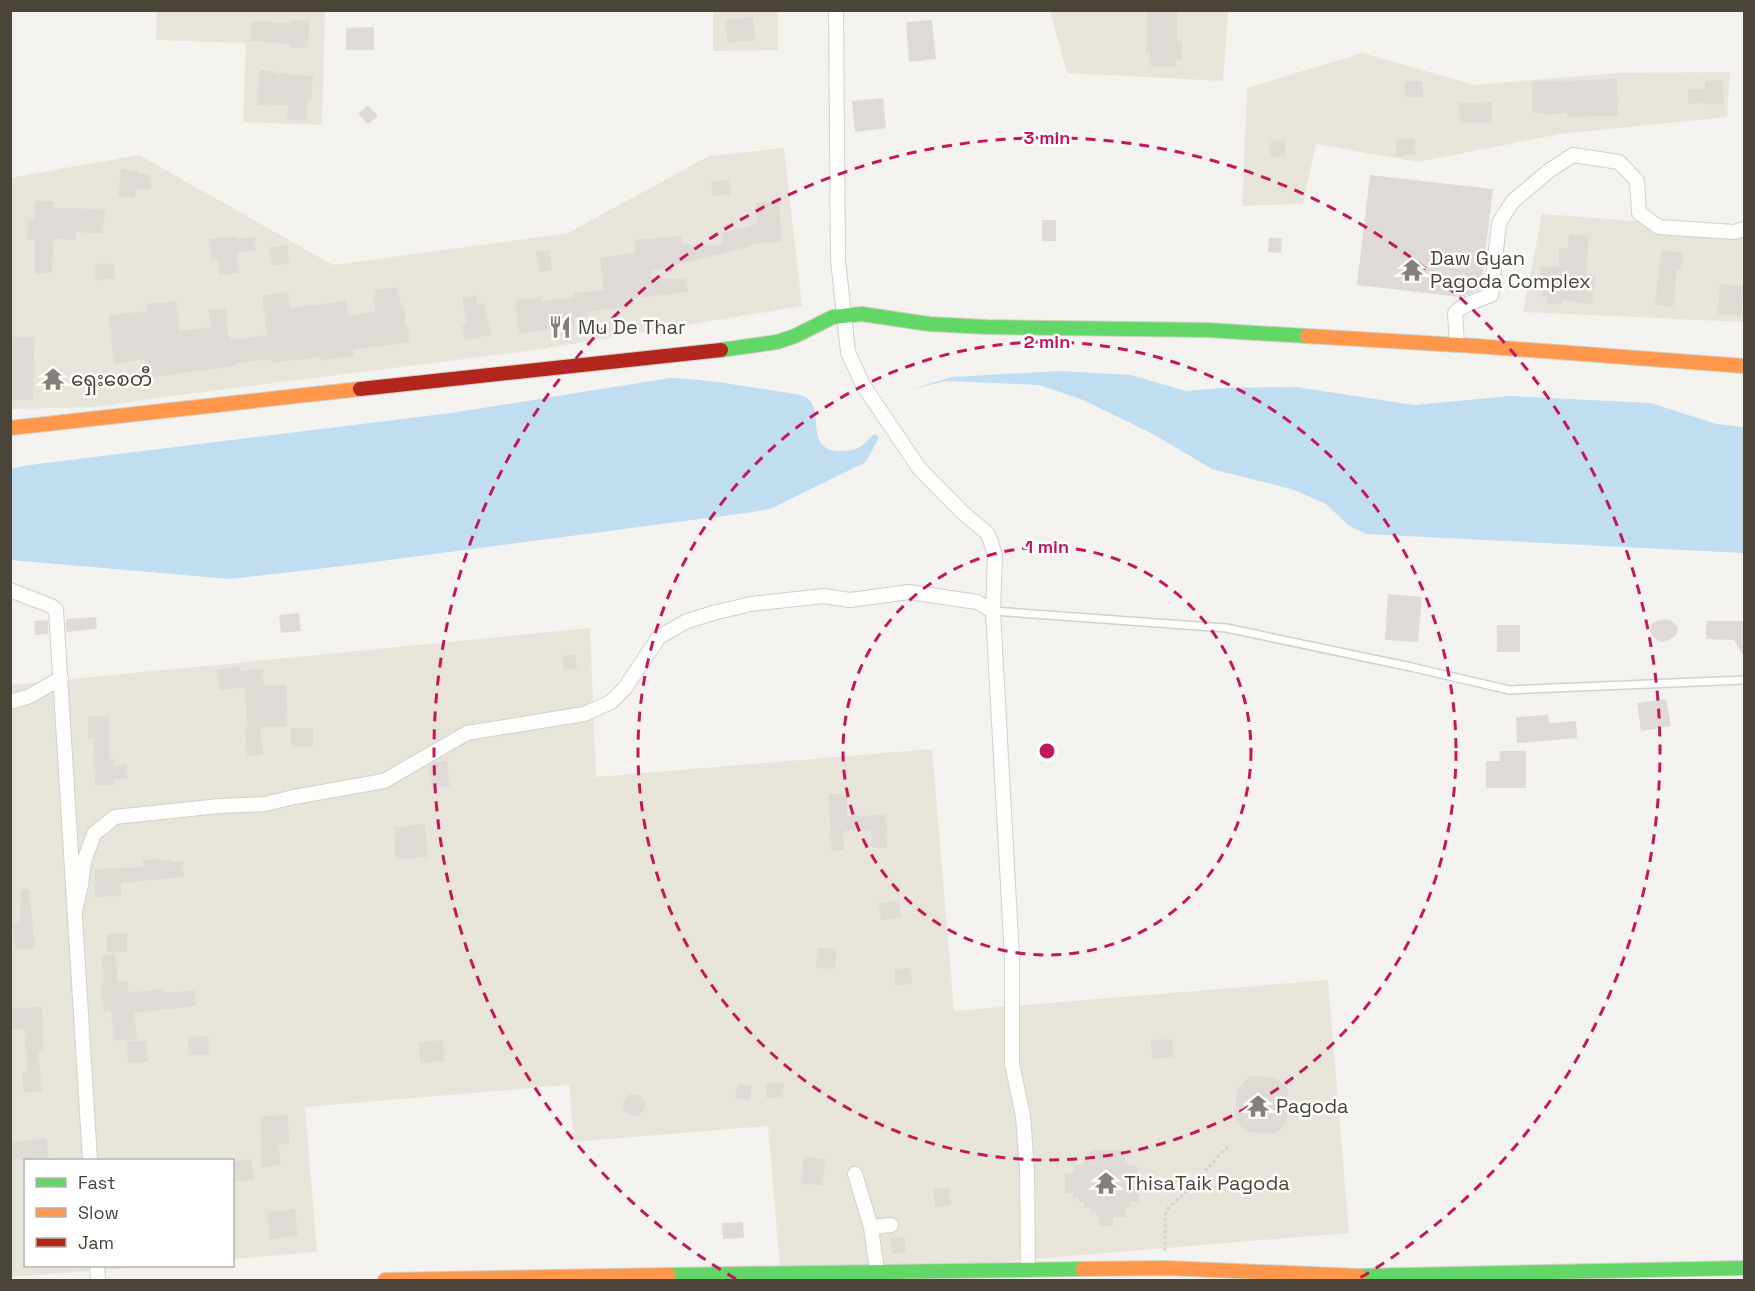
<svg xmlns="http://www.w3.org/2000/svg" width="1755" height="1291" viewBox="0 0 1755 1291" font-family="'Space Grotesk','Noto Sans Myanmar',sans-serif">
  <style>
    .residential { fill: #e7e4dc }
    .water { fill: #c0ddf1 }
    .building { fill: #dedbd6 }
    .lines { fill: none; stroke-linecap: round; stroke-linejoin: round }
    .lane-casing { stroke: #d2d0cb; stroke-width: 10 }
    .street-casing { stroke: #d2d0cb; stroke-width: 16 }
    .fast-casing { stroke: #d3cfc5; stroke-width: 16 }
    .slow-casing { stroke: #d3cfc5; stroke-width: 16 }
    .jam-casing { stroke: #d3cfc5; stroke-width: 16 }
    .path { stroke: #d3d2cc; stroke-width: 3; stroke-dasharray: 3 3; stroke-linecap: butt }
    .lane { stroke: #fdfdfc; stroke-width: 7 }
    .street { stroke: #fdfdfc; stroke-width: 14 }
    .fast { stroke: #63d668; stroke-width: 14 }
    .slow { stroke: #ff974d; stroke-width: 14 }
    .jam { stroke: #b3261e; stroke-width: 14 }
    .ring { fill: none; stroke: #c2185b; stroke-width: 3; stroke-dasharray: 10 8 }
    .labels { text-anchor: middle; stroke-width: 5; stroke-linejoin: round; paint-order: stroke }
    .poi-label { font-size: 20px; fill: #4b4439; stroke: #fff; text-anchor: start }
    .centre { fill: #c2185b; stroke: #fff; stroke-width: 3 }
    .ring-label { font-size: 18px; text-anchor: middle; font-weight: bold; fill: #c2185b; stroke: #fff; stroke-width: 5; stroke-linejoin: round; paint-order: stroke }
  </style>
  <rect width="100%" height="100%" fill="#f4f2ee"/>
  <!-- residential -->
  <path class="residential" d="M157,11H325L322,125L243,122L246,43L156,40Z
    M713,11H778V50L713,51Z
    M1050,11H1228L1223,81L1067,73Z
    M1362,53L1474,85L1616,73L1730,72L1727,117L1560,134L1418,162L1316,144L1303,204L1242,206L1247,88Z
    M784,148L802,306L543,349L164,397L98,407L11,409L10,178L139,155L333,265L568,233L709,156Z
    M1542,214L1744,229V322L1523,312Z
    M590,628L596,777L932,749L954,1011L1328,980L1349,1233L781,1280L768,1126L574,1142L569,1085L305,1107L317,1252L233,1259L232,1160H26V1266H154L11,1277V685Z"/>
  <!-- water -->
  <path class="water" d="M1060,371L1131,375L1186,391L1221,388L1296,387L1414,405L1510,396L1651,403L1716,424L1744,427V553L1366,534L1348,525L1326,504L1294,490L1212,469L1153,434L1083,400L1039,385L945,381L909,390L952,377Z
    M670,378C704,379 737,385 770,390C780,392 799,393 807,398C825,410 804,450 839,451C857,451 861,448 874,434L879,437L866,462L772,508L753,512L351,565L230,579L11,560V469L22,466L451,413Z"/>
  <!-- building -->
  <path class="building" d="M1147,10L1177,11V41H1182V60L1176,61L1177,67H1151L1150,53H1146Z
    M753,17L755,40L728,43L725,20Z
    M291,20H309L308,47L291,48V44L250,41L251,21L291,23Z
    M932,20L936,59L909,62L906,22Z
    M374,27V50H346V28Z
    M260,70L275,71V73L313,76L311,100H308L306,121L287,119L288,106L256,105Z
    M1617,79L1618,116L1567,117V113L1544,115V113H1532V81H1566Z
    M1722,80L1724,103L1707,105L1706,103L1688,104V89H1705V81Z
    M1422,81L1423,97H1405V82Z
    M883,98L886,128L855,132L852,101Z
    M1492,102V123H1460L1459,103Z
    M368,105L378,116L368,124L358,114Z
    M1396,139H1415L1416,155L1396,156Z
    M1285,140V157H1270L1271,141Z
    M121,169L138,171V174H150L151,189L136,190L135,198L118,196Z
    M1370,175L1493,189L1481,289L1461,297L1357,285Z
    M729,180L730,195L713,196L711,181Z
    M35,201H54V208L105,209L103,234L76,232V240L53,239L52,273L35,274V239H27L28,220H34Z
    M779,202L782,242L750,244L751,246L651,271L652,279L686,278L688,292L628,299L629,307L587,312L588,316L574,318L575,325L519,334L515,300L541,297L542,301L574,297L573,293L604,290L600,258L635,253L634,240L681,236L683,245H693V247L723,244L721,233L756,224V221H757L756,203Z
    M1042,220H1056V241H1042Z
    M1569,234L1589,236L1586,274L1596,275L1592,304L1562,300V304L1547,305L1546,297L1543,298L1539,267L1559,266V249L1568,248Z
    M235,236L236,239L255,237L256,251L237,252L239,273L219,275L218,261H211L209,239Z
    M1269,238H1282L1281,253L1268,252Z
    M287,245L289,264L272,265L270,247Z
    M549,250L552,270L539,272L536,252Z
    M1661,251L1683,252L1681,270H1677L1673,307L1655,305Z
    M107,263V265L114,264V278L96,281L94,265Z
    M1720,284L1744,286L1741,316L1718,314Z
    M397,287L402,307H404L405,326H408L410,342L353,350L354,356L320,361V357L271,363L270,359L234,364V366L146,378L144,359L114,364L109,315L147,311L146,304L176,301L179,331L211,327L209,310L226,308L228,336H230L231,340L267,335L262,296L288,292L290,308L346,301L348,316L375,311L374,290Z
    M476,295L477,304L484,303L491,335L465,340L462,326L467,325L462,298Z
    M10,337H34L33,400H10Z
    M1388,594L1422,597L1418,642L1385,640Z
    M299,613L301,631L281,633L279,615Z
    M96,617L97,629L66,632V619Z
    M1665,619L1672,621L1678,627L1676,635L1669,640L1662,642L1655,639L1650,631L1652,623Z
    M48,620V634L35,635L34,621Z
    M1706,621H1744V657L1734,640L1706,639Z
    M1497,625H1520V652H1497Z
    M575,654L577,669L564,671L562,656Z
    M240,666V671L263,669L264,686L286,685L287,726L260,727L263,755L247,756L245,730H247L245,687L219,690L216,670Z
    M1666,699L1671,726L1641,731L1637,703Z
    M1548,715L1549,723L1576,721L1577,738L1517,743L1516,717Z
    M88,716H109L110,759H114V766L127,764L128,779H114V785H95L94,738H88Z
    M291,728H313V747H291Z
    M1499,751H1526V788H1486V761H1500Z
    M447,761L450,786L432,788L429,766L433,763Z
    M829,794H847V816L886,815L887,848H872L871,830H846V833H843L844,850L831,851Z
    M425,824L428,857L396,860L394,827Z
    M159,859V860H172V862L183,861L184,877L121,883V896L95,897V869L143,867V860Z
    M29,889L35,948L15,950L12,923H20L21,890Z
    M899,901L901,918L881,920L879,903Z
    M127,933V952H107V934Z
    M818,948L837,949L835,969L816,968Z
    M115,953L118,982L127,981L129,993L164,988L165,993L195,990L196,1006L134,1013L137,1039L114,1041L111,1011L104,1012L100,985H104L101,955Z
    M911,968L912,984L895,985V969Z
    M42,1007L43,1051H38L42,1091L24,1093L22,1072H27L24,1029L10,1030V1008Z
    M208,1036L209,1054L188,1055V1037Z
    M1172,1039L1174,1057L1152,1059L1151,1040Z
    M443,1040L445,1061L420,1063L419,1042Z
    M146,1041L148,1062L128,1063L127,1042Z
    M1250,1076L1275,1077L1288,1088L1287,1122L1275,1134L1247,1132L1235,1120L1237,1089Z
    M738,1083L752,1086L750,1100L735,1098Z
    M766,1083H784L783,1098H766Z
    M623 1105a11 11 0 1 1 22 0a11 11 0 1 1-22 0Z
    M288,1115L289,1144L278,1145L281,1165L262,1167L260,1153H262L260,1116Z
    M46,1138L49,1157L10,1160V1143Z
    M1090,1150H1125V1163H1129V1166H1137L1139,1202H1130V1207H1126V1217H1113V1226H1099L1098,1215H1096V1212H1091V1208H1084V1202H1079L1078,1197L1073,1198V1193H1065V1174L1075,1173L1074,1165L1084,1164V1159H1090Z
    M804,1157L825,1159L823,1185L801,1184Z
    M251,1159L254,1180L232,1182V1162Z
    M949,1188L951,1205L935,1207L933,1189Z
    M295,1209L298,1236L270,1239L267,1212Z
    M743,1222L744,1238L723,1239L722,1223Z
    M904,1237L906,1253L892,1254L890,1238Z"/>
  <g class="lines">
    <!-- lane casing -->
    <g class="lane-casing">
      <path id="lane" d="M993,611L1226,628L1411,667L1509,690L1744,680"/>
    </g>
    <!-- street casing -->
    <g class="street-casing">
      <path id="street" d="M836,10L838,260L848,352L863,385L919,468L961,511L987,533L991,542L995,556L993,611L1012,958V1064L1023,1116L1027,1170L1028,1269
        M1457,345L1455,313C1464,303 1480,300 1491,295L1499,223L1513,201L1550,170L1573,155L1619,162L1637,181L1639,213L1659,227L1734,232L1744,229
        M10,590L51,606L56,610L90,1160
        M10,702L30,696L61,678
        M75,911L81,885L84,861L94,834L115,817L219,806L265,804L294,797L384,781L467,733L584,714L611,702L625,688L659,637L687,621L717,612L751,604L824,596L850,600L909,592L977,602L993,611
        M855,1174L871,1227L877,1271
        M871,1227L891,1225
        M97,1266L98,1280"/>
    </g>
    <!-- fast casing -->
    <g class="fast-casing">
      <path id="fast" d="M721,350L777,342L795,336L833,317L862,314L929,324L987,327L1206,330L1307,336
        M669,1275L1083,1269
        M1359,1276L1744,1268"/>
    </g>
    <!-- slow casing -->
    <g class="slow-casing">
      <path id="slow" d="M1307,336L1476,346L1744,366
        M10,428L360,389
        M1083,1269L1165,1268L1359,1276
        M385,1280L669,1275"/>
    </g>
    <!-- jam casing -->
    <g class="jam-casing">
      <path id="jam" d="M360,389L721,350"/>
    </g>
    <!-- path -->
    <path class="path" d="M1165,1251V1216L1168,1208L1184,1194L1229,1145"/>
    <!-- lane -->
    <use href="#lane" class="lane"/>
    <!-- street -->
    <use href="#street" class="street"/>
    <!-- fast -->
    <use href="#fast" class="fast"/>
    <!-- slow -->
    <use href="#slow" class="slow"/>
    <!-- jam -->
    <use href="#jam" class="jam"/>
  </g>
  <!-- distance rings -->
  <g class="ring">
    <circle cx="1047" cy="751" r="204"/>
    <circle cx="1047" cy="751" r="409"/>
    <path d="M736 1279A613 613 0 1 1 1358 1279"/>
  </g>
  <!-- icons -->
  <defs>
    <g id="temple-bare" transform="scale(1.8)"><path d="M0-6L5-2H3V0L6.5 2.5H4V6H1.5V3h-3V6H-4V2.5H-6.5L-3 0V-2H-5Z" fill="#868178" stroke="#fff" stroke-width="2.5" paint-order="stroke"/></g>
    <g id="restaurant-bare" transform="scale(1.8)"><path d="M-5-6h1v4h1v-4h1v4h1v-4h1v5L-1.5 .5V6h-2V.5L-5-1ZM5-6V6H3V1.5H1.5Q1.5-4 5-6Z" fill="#868178" stroke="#fff" stroke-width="2.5" paint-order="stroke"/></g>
  </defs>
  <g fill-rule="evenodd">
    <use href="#temple-bare" x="1412" y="270"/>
    <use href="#restaurant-bare" x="560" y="327"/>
    <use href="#temple-bare" x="53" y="379"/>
    <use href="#temple-bare" x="1258" y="1106"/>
    <use href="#temple-bare" x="1106" y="1183"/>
  </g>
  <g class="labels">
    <!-- poi labels -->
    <g class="poi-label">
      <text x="1430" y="265">Daw Gyan<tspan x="1430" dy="23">Pagoda Complex</tspan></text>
      <text x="578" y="334">Mu De Thar</text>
      <text x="71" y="386">ရှေးစေတီ</text>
      <text x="1276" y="1113">Pagoda</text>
      <text x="1124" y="1190">ThisaTaik Pagoda</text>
    </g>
  </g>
  <circle cx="1047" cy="751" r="9" class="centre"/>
  <g class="ring-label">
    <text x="1047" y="144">3 min</text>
    <text x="1047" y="348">2 min</text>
    <text x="1047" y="553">1 min</text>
  </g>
  <!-- border -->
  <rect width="1755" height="1291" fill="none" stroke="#4b4439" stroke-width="24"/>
  <!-- legend -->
  <rect x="24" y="1159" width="210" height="108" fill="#ffffff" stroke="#b7b4b0" stroke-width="1.5"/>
  <rect x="36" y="1178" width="30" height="9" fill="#63d668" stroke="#b7b4b0" stroke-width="1.5"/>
  <text x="78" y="1189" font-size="18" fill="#4b4439">Fast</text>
  <rect x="36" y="1208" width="30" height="9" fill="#ff974d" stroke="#b7b4b0" stroke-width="1.5"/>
  <text x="78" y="1219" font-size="18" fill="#4b4439">Slow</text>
  <rect x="36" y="1238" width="30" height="9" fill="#b3261e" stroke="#b7b4b0" stroke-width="1.5"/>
  <text x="78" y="1249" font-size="18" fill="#4b4439">Jam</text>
</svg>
